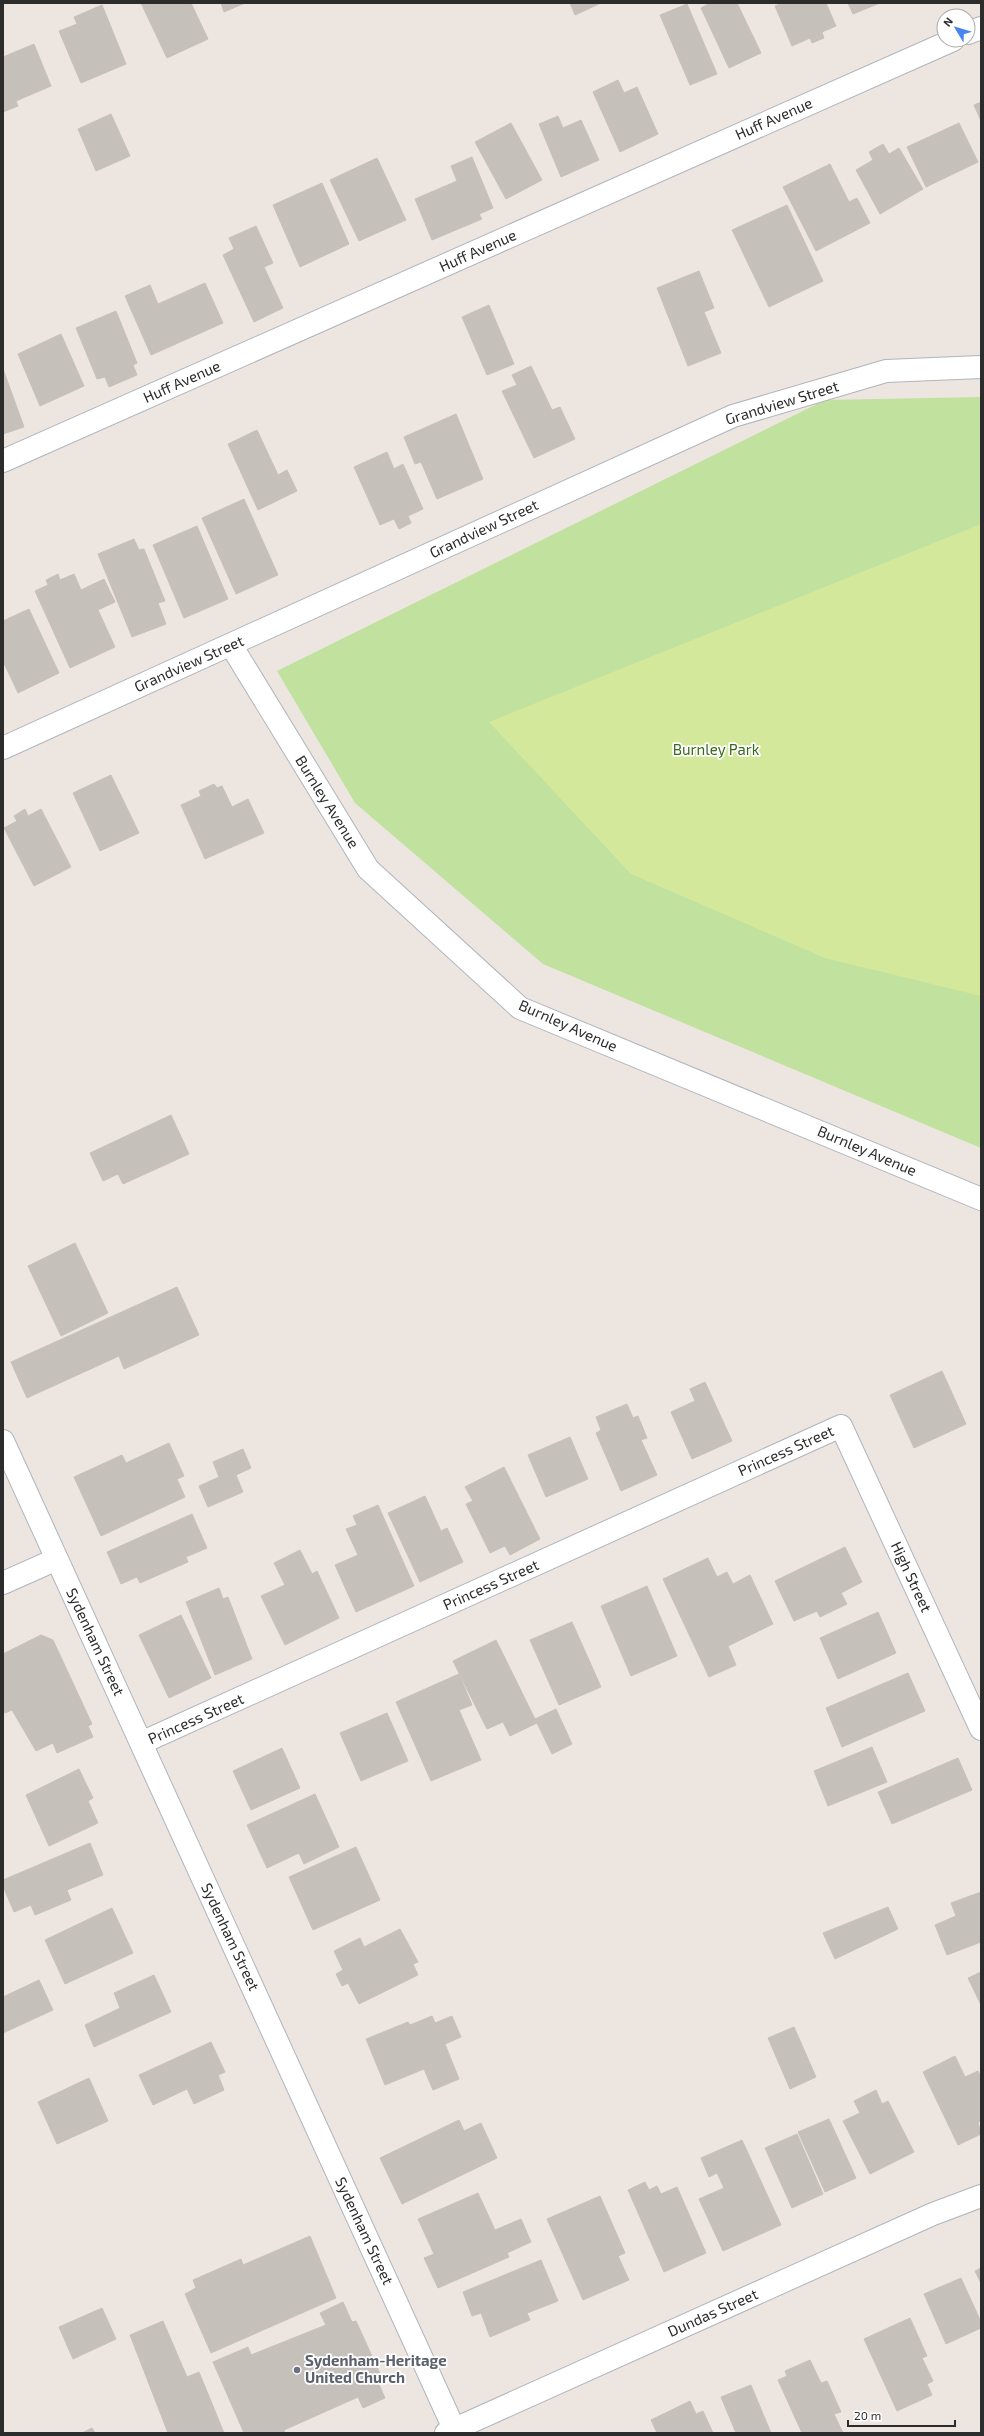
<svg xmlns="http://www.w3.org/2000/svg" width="984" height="2436" viewBox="0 0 984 2436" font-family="'Exo 2',sans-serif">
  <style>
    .grass { fill: #c1e19f }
    .pitch { fill: #d4e89b }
    .building { fill: #c6c0bb; stroke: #c9c0b9 }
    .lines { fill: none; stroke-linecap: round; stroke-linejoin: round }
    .minor-casing { stroke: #b0b4bc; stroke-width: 24 }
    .tertiary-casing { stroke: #b0b4bc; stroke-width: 24 }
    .minor { stroke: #fff; stroke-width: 22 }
    .tertiary { stroke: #fff; stroke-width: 22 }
    .worship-dot { fill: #6b7280; stroke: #fff; stroke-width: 1.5 }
    .labels { text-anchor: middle; stroke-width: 3.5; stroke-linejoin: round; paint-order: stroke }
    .street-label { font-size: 15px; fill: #2c2c2c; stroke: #fff }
    .park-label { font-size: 15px; fill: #3a681e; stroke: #fff }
    .worship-label { font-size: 15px; font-weight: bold; fill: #5b616d; stroke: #fff; text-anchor: start }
  </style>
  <rect width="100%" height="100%" fill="#ede5e0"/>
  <!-- grass -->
  <path class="grass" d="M981,397V1148L543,964L355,803L277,671L825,400Z"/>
  <!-- pitch -->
  <path class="pitch" d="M981,524V996L825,958L631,874L489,722Z"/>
  <!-- building -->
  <path class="building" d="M141,3H191L208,39L167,58Z
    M221,3H245L224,12Z
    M570,3H601L575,15Z
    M710,3H737L761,53L729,68L701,8Z
    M782,3H826L836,26L822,32L824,38L812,43L810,38L792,46L775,6Z
    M848,3H880L853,14Z
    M687,4L717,74L690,85L660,15Z
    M102,5L126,64L81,83L59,31L77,24L74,17Z
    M34,44L51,86L16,101L18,106L3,112V57Z
    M618,80L624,93L637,87L658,134L620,152L593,92Z
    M981,102V121L974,105Z
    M111,114L130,156L96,171L78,129Z
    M558,116L563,128L581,120L599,160L561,177L539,124Z
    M511,123L542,180L506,199L475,142Z
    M959,123L978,162L926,187L907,147Z
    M883,144L889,154L899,148L923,189L880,214L856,170L873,160L869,152Z
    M472,157L493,208L479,214L482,219L432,240L415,199L457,181L451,166Z
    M377,158L406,220L359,241L330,180Z
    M830,164L849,202L857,198L870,223L816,251L783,187Z
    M322,183L349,244L300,267L273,205Z
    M787,205L823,281L769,307L732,230Z
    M256,226L273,263L264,267L283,308L254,322L223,255L234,249L229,238Z
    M699,271L714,308L704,312L721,353L688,366L657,288Z
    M205,283L223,323L151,355L125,296L150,285L158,304Z
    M489,305L514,364L487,375L462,317Z
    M116,311L137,363L133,365L137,375L109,387L105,377L97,379L76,328Z
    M61,334L84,386L40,406L18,354Z
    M531,366L552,410L560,407L575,439L534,458L502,391L517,385L512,375Z
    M3,369L24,427L3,434Z
    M456,414L483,479L437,499L421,462L415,464L404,437Z
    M257,430L278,475L287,470L297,491L258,510L228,444Z
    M387,452L394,469L403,464L423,509L408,516L411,523L399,529L394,519L380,525L354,467Z
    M244,499L278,575L236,594L202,518Z
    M197,526L228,599L184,618L153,545Z
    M134,539L139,550L144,549L165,601L158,603L166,624L132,637L98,554Z
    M58,574L60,580L74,574L81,590L104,579L115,602L98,610L115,647L70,668L35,591L48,585L46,580Z
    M29,609L59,673L18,693L3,661V621Z
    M111,775L139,833L100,851L73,793Z
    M214,784L217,788L222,786L232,807L248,799L264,833L205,859L181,805L201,796L199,791Z
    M25,809L28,816L41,809L71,867L34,886L4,828L17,821L14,816Z
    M171,1115L189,1154L123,1184L118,1174L103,1181L90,1153Z
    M75,1243L108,1313L61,1336L28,1266Z
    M177,1287L199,1335L124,1369L119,1356L27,1398L11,1362Z
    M942,1371L966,1424L914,1448L890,1395Z
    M705,1382L732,1441L692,1459L671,1412L695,1401L690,1389Z
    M627,1404L633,1418L638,1416L647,1438L641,1440L657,1475L621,1491L596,1433L601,1430L596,1417Z
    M570,1437L588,1479L546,1497L528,1455Z
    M169,1443L184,1476L177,1479L185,1497L101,1536L74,1477L122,1455L126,1463Z
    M243,1449L251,1468L236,1475L243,1492L208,1507L199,1486L219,1477L213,1462Z
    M504,1467L540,1539L510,1555L505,1546L490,1553L466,1504L473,1501L465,1487Z
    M425,1496L441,1531L447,1528L463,1562L420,1582L388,1513Z
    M378,1505L414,1586L356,1612L335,1565L358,1555L346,1529L357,1525L353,1516Z
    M192,1514L207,1548L186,1557L188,1562L140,1583L137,1577L121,1584L107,1552Z
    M845,1547L862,1582L841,1593L847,1604L820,1617L817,1611L794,1621L775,1581Z
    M300,1550L312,1574L317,1571L339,1618L285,1645L261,1596L285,1585L274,1563Z
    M708,1558L717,1577L727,1572L733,1584L750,1575L773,1624L728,1646L736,1665L709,1677L663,1579Z
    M647,1586L677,1656L631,1676L601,1606Z
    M219,1588L223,1599L228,1597L252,1659L215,1675L186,1602Z
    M878,1612L896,1653L838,1679L820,1638Z
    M181,1615L211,1678L169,1698L139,1635Z
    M572,1622L601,1687L559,1705L530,1640Z
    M41,1635L53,1640L92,1724L88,1726L93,1737L57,1753L53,1743L36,1751L12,1710L5,1713L3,1710V1654Z
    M496,1640L535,1719L556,1709L572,1744L552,1754L537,1723L510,1736L503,1722L487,1729L453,1661Z
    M908,1673L925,1711L842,1747L826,1708Z
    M459,1674L472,1705L459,1710L481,1760L431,1781L396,1702Z
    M387,1713L408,1761L361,1781L340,1733Z
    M872,1747L887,1782L828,1806L814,1771Z
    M282,1748L300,1788L251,1810L233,1771Z
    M958,1758L972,1790L892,1824L878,1792Z
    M79,1769L93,1798L88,1801L98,1823L49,1846L26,1795Z
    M315,1794L339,1847L304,1864L299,1853L267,1868L247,1825Z
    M90,1843L103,1875L67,1890L71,1900L35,1915L31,1905L14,1912L3,1886V1880Z
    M356,1847L380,1900L313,1930L289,1877Z
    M981,1892V1942L947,1955L935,1925L956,1916L951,1903Z
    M888,1907L898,1929L835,1959L823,1933Z
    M112,1908L133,1953L65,1984L45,1940Z
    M400,1929L418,1962L413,1964L418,1975L359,2004L348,1983L342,1986L336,1974L343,1970L334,1951L360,1938L364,1947Z
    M981,1972V2005L968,1978Z
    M154,1975L171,2012L94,2047L85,2025L120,2008L114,1993Z
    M39,1980L53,2010L3,2033V1997Z
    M432,2016L435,2023L452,2016L461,2037L445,2044L459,2079L433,2090L424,2069L385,2085L366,2039L408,2022L410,2025Z
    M794,2027L816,2077L790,2089L768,2038Z
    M211,2042L225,2072L218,2075L224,2090L194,2104L187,2089L153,2105L139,2075Z
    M955,2056L965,2077L978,2071L981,2077V2121L978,2122L981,2134L958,2145L923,2072Z
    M89,2078L108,2121L57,2144L38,2102Z
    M876,2090L882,2104L888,2101L914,2152L870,2174L843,2121L860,2113L854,2101Z
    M829,2119L856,2178L825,2192L798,2132Z
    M459,2120L464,2131L481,2123L497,2158L402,2204L380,2158Z
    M797,2134L823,2194L792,2208L765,2148Z
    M742,2140L781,2225L723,2251L699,2199L724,2188L717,2173L709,2177L701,2158Z
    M645,2182L649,2190L657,2186L661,2194L677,2187L706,2253L664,2272L628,2190Z
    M478,2193L495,2230L521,2219L531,2242L507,2253L509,2257L438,2288L424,2258L434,2254L418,2219Z
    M600,2196L625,2253L618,2256L629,2280L583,2300L547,2219Z
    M310,2236L336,2298L211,2353L185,2294L196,2288L193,2280L241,2259L243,2265Z
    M541,2260L558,2301L527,2313L530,2320L490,2337L481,2313L472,2316L463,2292Z
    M981,2268V2283L975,2271Z
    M961,2278L981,2322V2328L946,2344L924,2294Z
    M343,2302L352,2322L356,2321L382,2378L377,2380L385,2398L363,2408L358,2397L284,2430L285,2433H244L213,2362L248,2347L251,2355L326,2325L320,2313Z
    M102,2308L116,2339L73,2359L59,2327Z
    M910,2318L927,2356L922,2358L933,2381L927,2384L932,2395L897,2411L864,2339Z
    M163,2321L187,2377L199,2372L224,2433H168L130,2335Z
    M810,2360L821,2383L827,2381L841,2412L834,2414L843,2433H802L778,2380L787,2376L785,2371Z
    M751,2385L771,2433H736L721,2397Z
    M690,2401L696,2414L703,2411L713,2433H657L651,2420Z
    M92,2428L95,2433H82Z"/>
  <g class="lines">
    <!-- minor casing -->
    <g class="minor-casing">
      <path id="minor" d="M968,33L981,28
        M3,461L953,40
        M231,645L368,869L520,1008L981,1199
        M3,748L733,416L886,371L981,367
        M3,1441L456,2433
        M3,1583L57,1559
        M141,1743L841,1426L981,1729"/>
    </g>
    <!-- tertiary casing -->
    <g class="tertiary-casing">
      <path id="tertiary" d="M446,2433L933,2214L981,2196"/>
    </g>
    <!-- minor -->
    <use href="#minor" class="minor"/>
    <!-- tertiary -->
    <use href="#tertiary" class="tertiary"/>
  </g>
  <!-- markers -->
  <circle class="worship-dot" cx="297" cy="2370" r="4"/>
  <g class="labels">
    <!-- street labels -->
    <g class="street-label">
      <text transform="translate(774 119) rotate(-24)" y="5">Huff Avenue</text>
      <text transform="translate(478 251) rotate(-24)" y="5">Huff Avenue</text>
      <text transform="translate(182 382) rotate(-24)" y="5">Huff Avenue</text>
      <text transform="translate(782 403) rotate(-17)" y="5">Grandview Street</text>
      <text transform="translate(484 529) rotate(-25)" y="5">Grandview Street</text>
      <text transform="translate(189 664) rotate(-24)" y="5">Grandview Street</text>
      <text transform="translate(327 802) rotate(58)" y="5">Burnley Avenue</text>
      <text transform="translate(568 1026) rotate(24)" y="5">Burnley Avenue</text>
      <text transform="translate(867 1151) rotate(23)" y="5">Burnley Avenue</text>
      <text transform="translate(786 1451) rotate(-24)" y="5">Princess Street</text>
      <text transform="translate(911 1577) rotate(65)" y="5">High Street</text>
      <text transform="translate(491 1585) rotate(-24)" y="5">Princess Street</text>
      <text transform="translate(95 1642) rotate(65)" y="5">Sydenham Street</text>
      <text transform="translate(196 1719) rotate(-24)" y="5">Princess Street</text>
      <text transform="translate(230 1937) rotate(65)" y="5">Sydenham Street</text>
      <text transform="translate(364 2231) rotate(65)" y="5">Sydenham Street</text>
      <text transform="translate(713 2313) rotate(-24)" y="5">Dundas Street</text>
    </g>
    <!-- park labels -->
    <g class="park-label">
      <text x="716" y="755">Burnley Park</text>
    </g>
    <!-- worship labels -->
    <g class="worship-label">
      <text x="305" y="2366">Sydenham-Heritage<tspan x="305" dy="17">United Church</tspan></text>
    </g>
  </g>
  <!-- border -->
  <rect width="984" height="2436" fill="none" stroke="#2c2c2c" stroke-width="8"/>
  <!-- north arrow -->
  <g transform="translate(956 28) rotate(308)"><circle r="19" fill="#ffffff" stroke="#ababab"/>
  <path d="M0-3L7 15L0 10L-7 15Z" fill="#4885f2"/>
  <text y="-6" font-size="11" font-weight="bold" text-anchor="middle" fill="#2c2c2c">N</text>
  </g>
  <!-- scale -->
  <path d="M848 2420v6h107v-6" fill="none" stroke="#2c2c2c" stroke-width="2"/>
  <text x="854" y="2420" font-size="12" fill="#2c2c2c" stroke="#ffffff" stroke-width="3" paint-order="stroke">20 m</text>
</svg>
